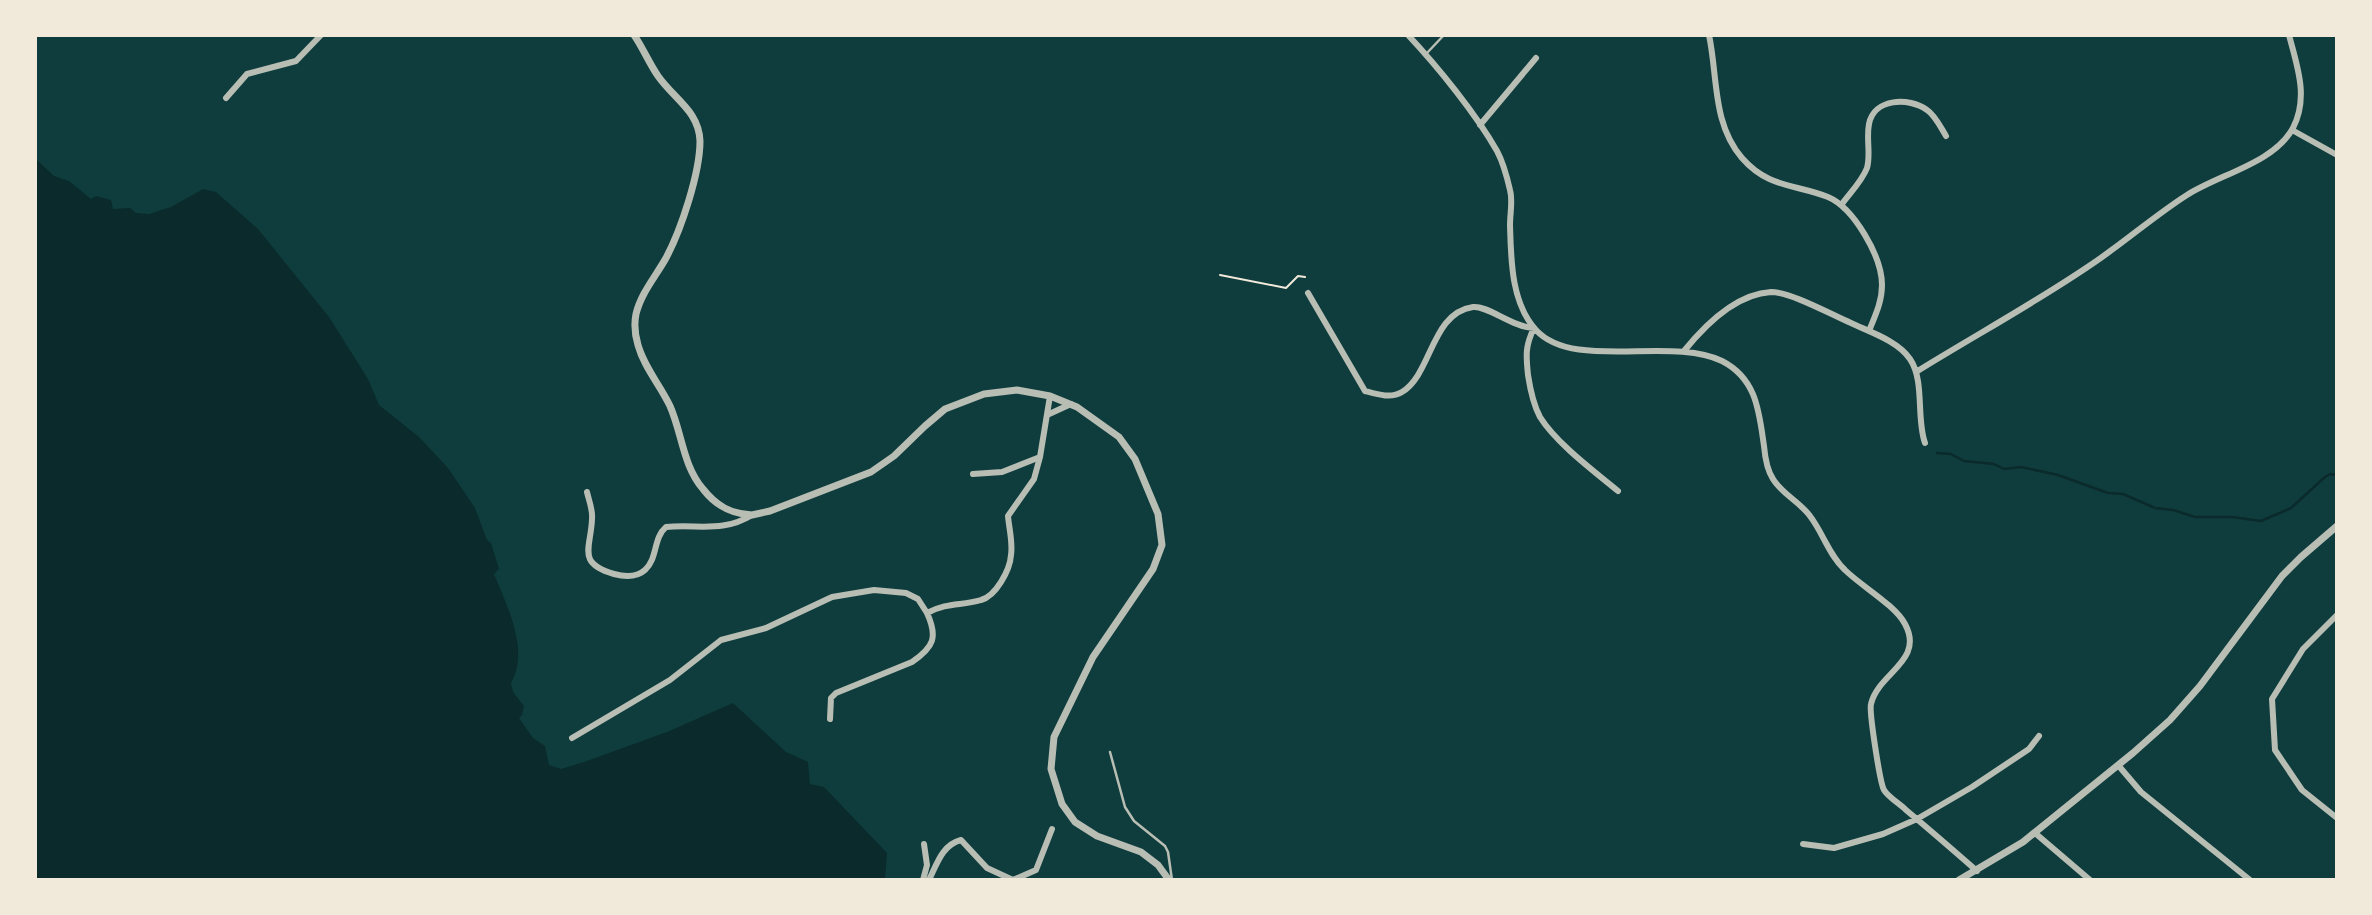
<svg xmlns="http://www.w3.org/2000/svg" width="2372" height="915" viewBox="0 0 2372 915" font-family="'Exo 2',sans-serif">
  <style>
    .water { fill: #0a2a2b }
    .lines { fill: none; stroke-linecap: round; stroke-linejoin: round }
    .stream { stroke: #0a2a2b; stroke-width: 2.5 }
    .path { stroke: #f1e9da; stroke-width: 2 }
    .service { stroke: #b8beb3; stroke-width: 2.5 }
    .minor { stroke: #b8beb3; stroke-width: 6 }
    .tertiary { stroke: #b8beb3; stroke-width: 7 }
  </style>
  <rect width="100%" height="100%" fill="#0f3d3e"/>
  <!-- water -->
  <path class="water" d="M35,158L54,176L69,181L91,199L96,196L111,200L113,209L130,208L136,213L149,214L171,207L203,189L216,192L258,229L329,317L368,379L379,405L419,437L448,468L475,508L487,540L491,543L499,569L494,574C507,606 530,651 511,683L513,692L524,706L522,715L519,718L533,738L545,746L549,765L561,769L584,762L667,732L733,703L786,752L808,762L810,784L824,787L887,853L885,880H35Z"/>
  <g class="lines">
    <!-- stream -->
    <path class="stream" d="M1937,453L1951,454L1964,461L1994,464L2004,469L2021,467L2058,475L2108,493L2123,494L2155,508L2173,510L2195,517H2232L2261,521L2291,508L2325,477L2330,474L2337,475"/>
    <!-- path -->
    <path class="path" d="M1220,275L1286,288L1298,276L1305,277"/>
    <!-- service -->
    <path class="service" d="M1426,54L1444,35
      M1110,752L1125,807L1134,821L1165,846L1168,852L1172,880"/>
    <!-- minor -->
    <path class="minor" d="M1408,35C1438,67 1476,114 1497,151C1503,162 1507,177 1510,190C1513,201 1510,213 1510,225C1511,259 1511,303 1536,330C1573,371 1671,336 1722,361C1757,379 1759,412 1764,446C1765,457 1767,470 1773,479C1782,494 1800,502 1810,516C1823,533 1829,555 1845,570C1861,586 1895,605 1905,624C1925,661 1878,673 1871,704C1869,712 1880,783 1884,790C1888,797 1900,804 1906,810C1930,830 1953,850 1977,871
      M1709,35C1718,77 1712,123 1742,158C1768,188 1795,184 1828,197C1854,208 1882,257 1882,285C1882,302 1875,316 1869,331
      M226,98L247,74L296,61L321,35
      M1480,125L1536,58
      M2292,130L2337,155
      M1842,204C1850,193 1862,181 1867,168C1871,154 1866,139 1869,124C1874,98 1909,97 1927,110C1935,115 1941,128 1946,136
      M1308,293L1365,391C1376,394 1391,399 1402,392C1432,374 1431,313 1473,307C1487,305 1512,327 1534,328C1525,346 1526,356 1528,375C1530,388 1534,406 1540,417C1556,443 1595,472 1618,491
      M1684,351C1705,325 1736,294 1771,292C1791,292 1832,315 1851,323C1870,332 1898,341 1910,359C1925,381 1916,418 1925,443
      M1916,372C1974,336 2035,303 2092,264C2125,242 2154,216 2187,195C2220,174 2274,163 2293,128C2309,97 2297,66 2289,35
      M1047,415L1071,404
      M973,474L1002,472L1040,457
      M587,492C589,501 593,510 592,519C591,548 576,563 614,574C625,577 636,578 645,570C658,558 653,538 666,527C698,524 723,533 752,515
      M2337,615L2303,649L2272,699L2275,750L2302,790L2337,818
      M830,719L831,698L836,693L912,662C934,647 938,637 927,613
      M572,738L670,680L721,640L766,628L832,597L874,590L906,593L918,599L927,613C948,602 961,606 981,600C996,596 1010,570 1011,555C1013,543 1009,528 1008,516L1034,479L1040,457L1050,396
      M2118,765L2141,792L2250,880
      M2035,833L2090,880
      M1803,844L1834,848L1883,834L1917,819L1972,787L2029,749L2039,736
      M923,880L927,865L924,844
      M929,880C937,864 942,845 961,840L987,868L1013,880L1036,870L1052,829"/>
    <!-- tertiary -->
    <path class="tertiary" d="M634,35C643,48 649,63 658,76C674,99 699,111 700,141C700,173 681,230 666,258C656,276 641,293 636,314C634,324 635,335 638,345C644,367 660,385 670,406C682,433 683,466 703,489C716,506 731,514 752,515L770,511L871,472L894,456L925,426L945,409L984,394L1017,390L1050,396L1077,407L1119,437L1135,459L1158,514L1162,545L1153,569L1093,657L1054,737L1051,769L1062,804L1075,822L1097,836L1141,852L1158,865L1169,880
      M1959,880L2023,842L2133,753L2170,720L2200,686L2282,576L2301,557L2337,526"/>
  </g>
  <!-- border -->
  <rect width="2372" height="915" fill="none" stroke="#f1e9da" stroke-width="74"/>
</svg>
